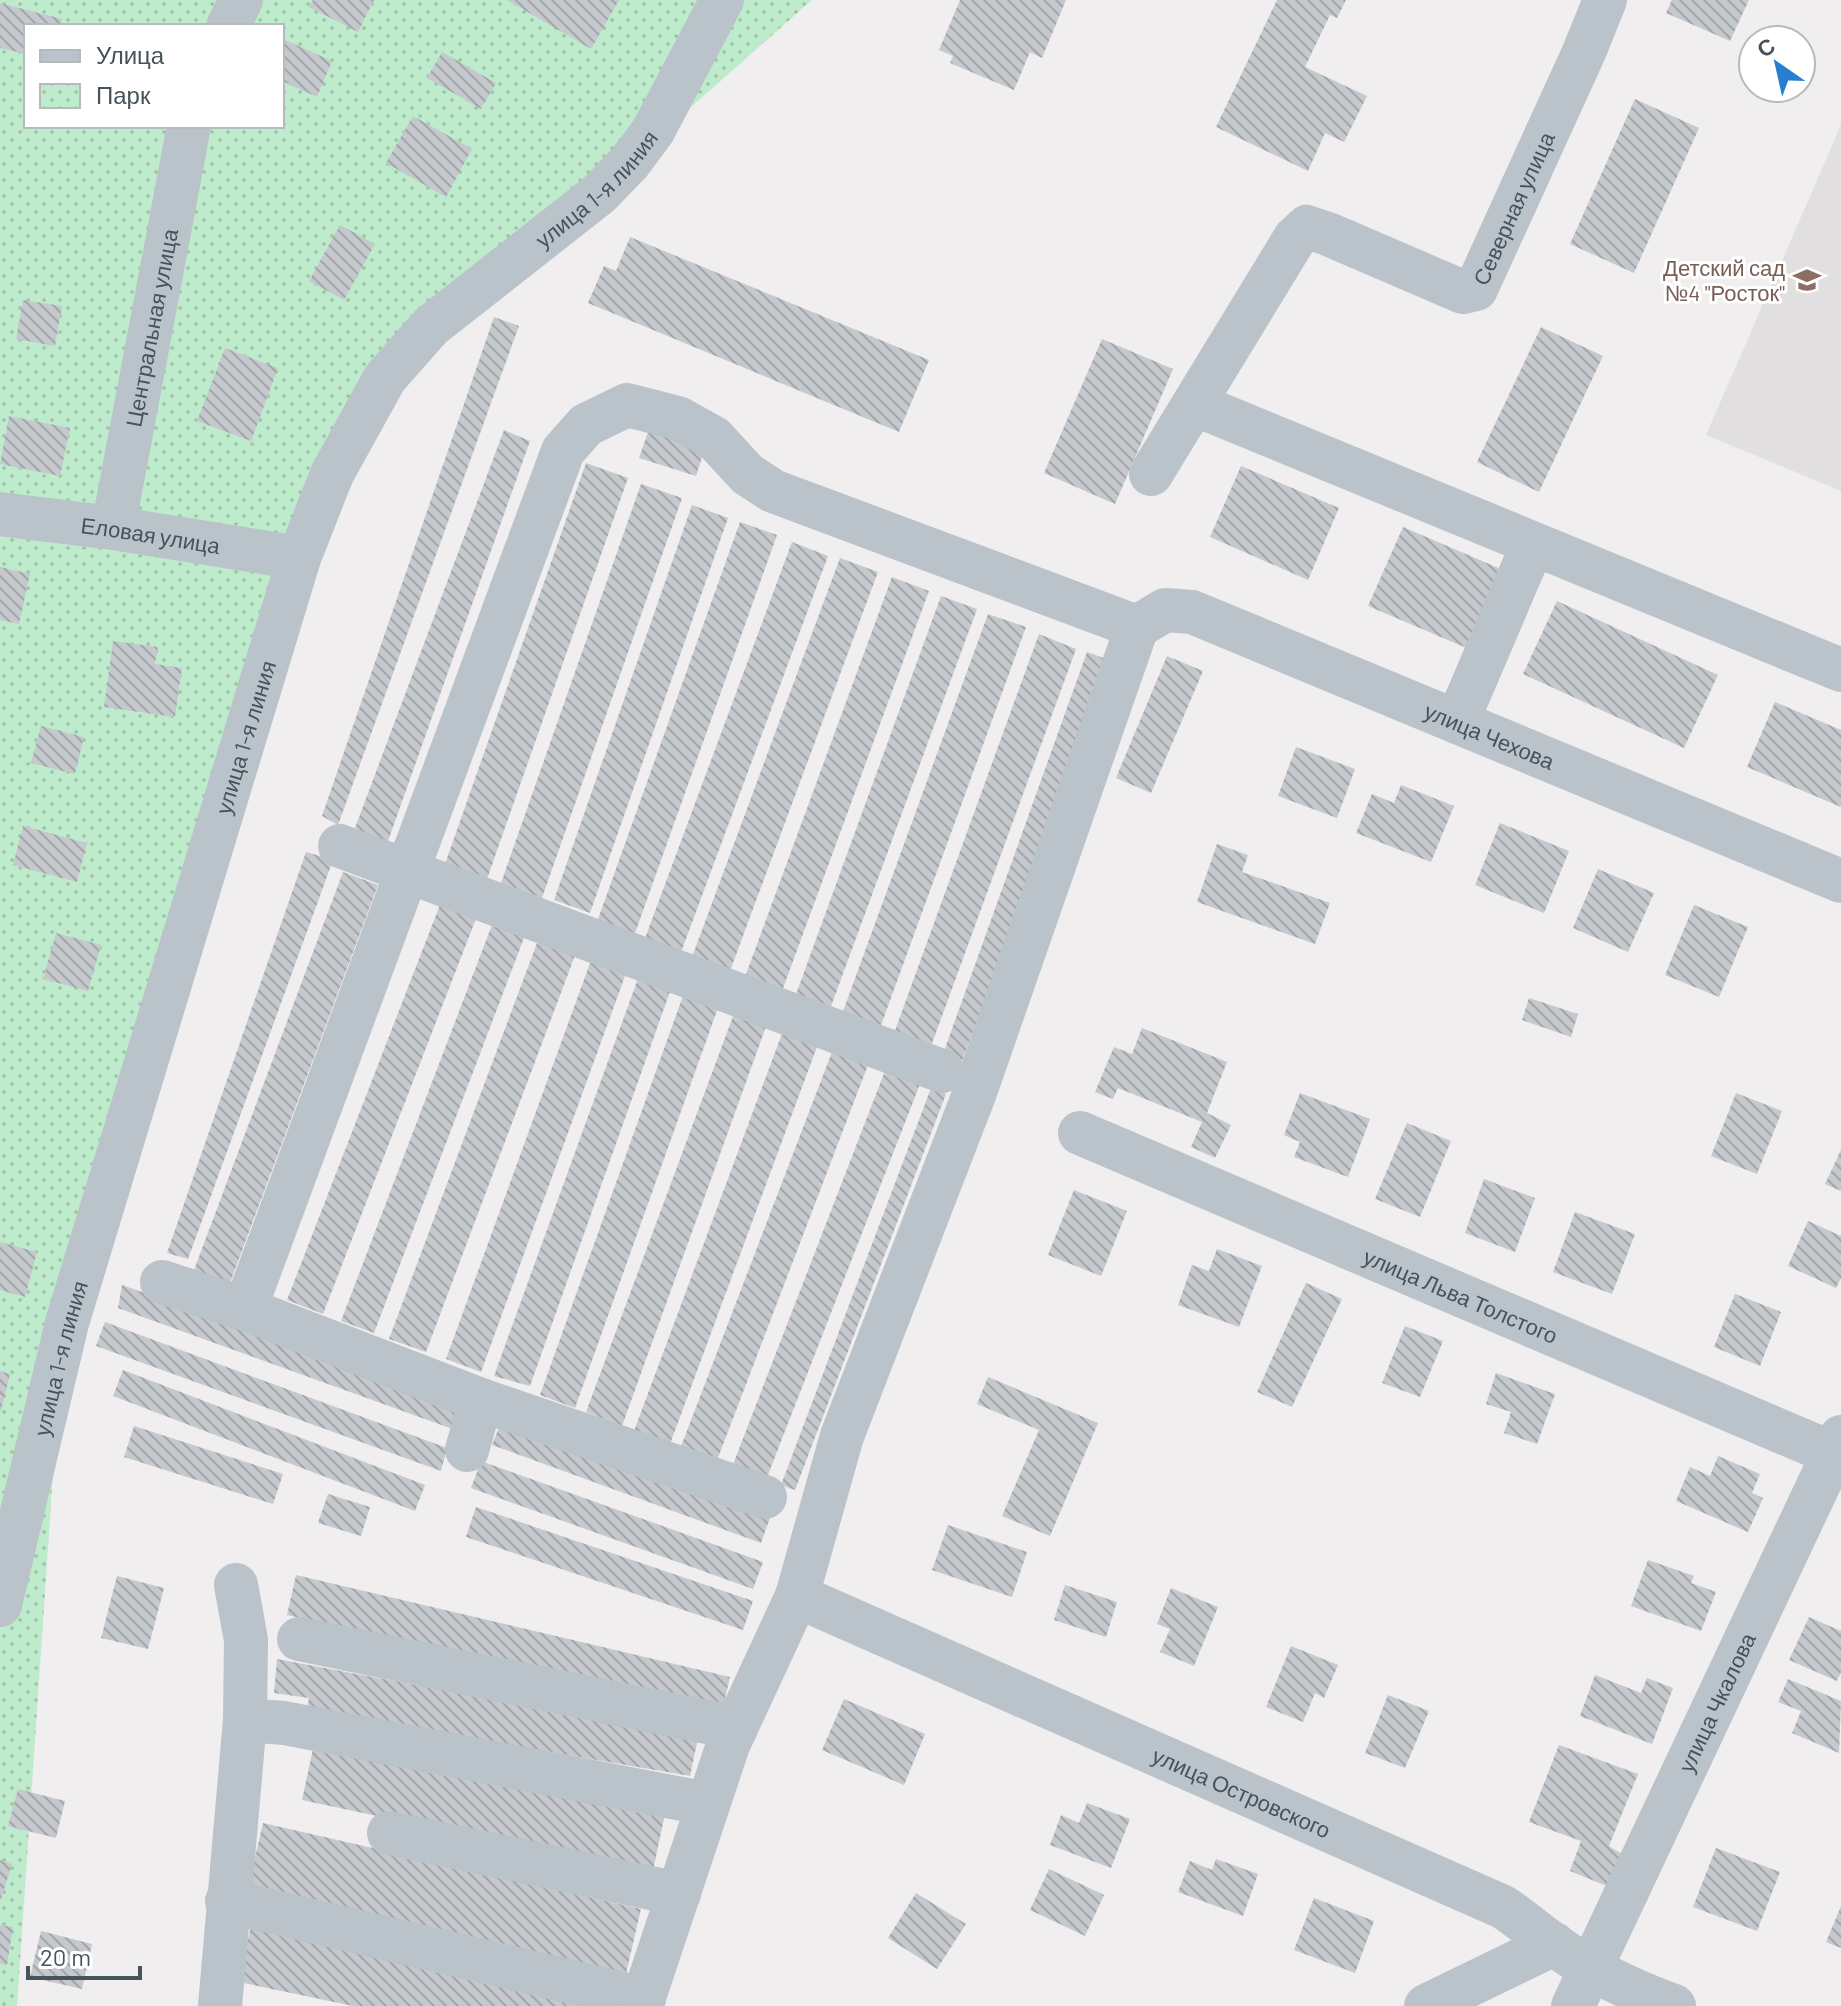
<svg xmlns="http://www.w3.org/2000/svg" width="1841" height="2006" font-family="Barlow,sans-serif">
<style>
.education{fill:#e1dfdf}
.park{fill:url(#park-dots);fill-rule:evenodd}
.building{fill:url(#building-back-hatch)}
.lines{fill:none;stroke-linecap:round;stroke-linejoin:round}
.minor{stroke:#bac3ca;stroke-width:44}
.labels{text-anchor:middle;dominant-baseline:central;stroke-width:6;stroke-linejoin:round;paint-order:stroke}
.street-label{font-size:22px;fill:#47535a;stroke:#fff}
.education-label{font-size:22px;fill:#785e54;stroke:#fff;text-anchor:end}
</style>
<defs>
<pattern id="park-dots" width="8" height="8" patternUnits="userSpaceOnUse" patternTransform="scale(2)"><rect width="8" height="8" fill="#bfebcd"/><path d="M2 2h.1M6 6h.1" fill="none" stroke="#9dc1a9" stroke-width="1.8" stroke-linecap="round"/></pattern>
<pattern id="building-back-hatch" width="6" height="6" patternUnits="userSpaceOnUse" patternTransform="scale(2)"><rect width="6" height="6" fill="#c5c9cd"/><path d="M-1 5l2 2M0 0l6 6M5-1l2 2" fill="none" stroke="#a2a6a9"/></pattern>
</defs>
<rect width="100%" height="100%" fill="#f0eeee"/>
<path class="education" d="M1841 125V491L1706 435Z"/>
<path class="park" d="M0 0H812L369 392 65 1297 17 2006H0ZM26 26H282V126H26Z"/>
<path class="building" d="M313 0H374L358 32 309 7Z
M507 0H619L591 49Z
M960 0H1066L1042 58 1030 52 1014 90 950 63 953 56 939 50Z
M1277 0H1346L1337 18 1330 15 1305 67 1367 96 1344 142 1325 133 1308 171 1216 127Z
M1672 0H1749L1730 41 1666 13Z
M0 3 62 19 60 26H26V54L0 48Z
M285 40 332 61 317 97 282 81V48Z
M442 52 496 83 481 109 427 78Z
M1635 99 1699 128 1634 273 1570 244Z
M413 116 472 149 446 197 386 163Z
M340 225 375 244 344 300 309 281Z
M630 237 929 360 899 432 588 303 604 266 616 271Z
M23 300 62 306 55 346 16 339Z
M494 317 519 326 338 825 322 816Z
M1541 327 1603 356 1539 492 1477 462Z
M1102 339 1173 369 1115 504 1044 473Z
M225 348 278 368 251 441 197 421Z
M9 416 70 428 60 476 0 464Z
M649 429 705 448 696 476 639 458Z
M504 430 530 441 387 844 355 828Z
M586 463 628 478 487 879 445 864Z
M1241 466 1339 508 1308 580 1210 537Z
M641 484 682 498 542 898 501 883Z
M692 505 728 518 590 913 554 900Z
M740 522 777 535 634 936 597 922Z
M1403 527 1510 573 1476 652 1368 606Z
M792 542 828 556 680 955 644 941Z
M840 558 878 572 730 971 692 957Z
M0 567 30 574 19 624 0 620Z
M892 577 929 591 782 991 745 977Z
M941 596 977 609 830 1009 795 997Z
M1557 601 1718 675 1684 748 1523 674Z
M988 614 1026 627 880 1028 842 1014Z
M1039 634 1076 649 930 1049 893 1036Z
M113 641 158 647 155 664 182 668 175 717 104 707Z
M1087 652 1109 660 962 1061 943 1054Z
M1167 656 1203 671 1151 793 1116 778Z
M1775 702 1841 730V807L1747 767Z
M41 726 84 737 75 774 31 763Z
M1296 747 1355 769 1337 818 1278 796Z
M1401 785 1454 806 1431 862 1356 833 1372 794 1394 803Z
M1500 823 1569 851 1544 913 1475 885Z
M23 826 87 843 77 882 13 865Z
M1217 844 1248 855 1242 872 1330 903 1315 944 1197 902Z
M306 852 333 860 188 1259 167 1253Z
M1598 869 1654 893 1628 952 1573 928Z
M343 872 378 885 230 1283 194 1270Z
M443 897 479 911 323 1314 287 1300Z
M1694 905 1748 927 1719 997 1665 975Z
M495 917 527 930 374 1333 341 1321Z
M56 933 101 945 88 991 43 979Z
M540 935 577 950 426 1352 389 1339Z
M593 955 628 968 481 1372 446 1359Z
M640 973 672 986 530 1386 494 1376Z
M684 993 719 1005 575 1408 540 1395Z
M1529 998 1578 1014 1571 1037 1522 1020Z
M735 1011 767 1024 622 1426 586 1412Z
M1142 1028 1227 1062 1207 1113 1231 1125 1215 1158 1191 1147 1202 1122 1118 1088 1113 1099 1095 1092 1114 1047 1132 1054Z
M783 1031 818 1044 670 1444 634 1431Z
M832 1052 868 1065 716 1463 680 1449Z
M885 1071 920 1084 766 1480 732 1467Z
M931 1088 946 1094 795 1490 781 1485Z
M1300 1093 1370 1119 1348 1177 1294 1157 1300 1142 1284 1135Z
M1736 1093 1782 1111 1757 1174 1711 1156Z
M1407 1123 1451 1141 1420 1217 1375 1199Z
M1841 1150V1191L1825 1184Z
M1484 1179 1535 1198 1515 1252 1465 1233Z
M1074 1190 1127 1211 1101 1276 1048 1255Z
M1575 1212 1635 1234 1612 1294 1553 1272Z
M1808 1221 1841 1236V1278L1836 1288 1788 1266Z
M0 1242 37 1252 25 1297 0 1290Z
M1217 1249 1262 1266 1239 1327 1178 1305 1192 1265 1209 1271Z
M1306 1283 1342 1299 1292 1407 1257 1392Z
M122 1285 464 1406 458 1431 118 1308Z
M1735 1294 1781 1312 1760 1366 1714 1347Z
M105 1322 447 1448 441 1471 96 1346Z
M1405 1326 1443 1341 1420 1397 1382 1383Z
M123 1370 425 1485 415 1511 113 1396Z
M0 1371 10 1374 1 1411 0 1410Z
M1496 1373 1555 1394 1537 1444 1504 1433 1511 1412 1486 1404Z
M988 1377 1098 1423 1050 1536 1002 1516 1039 1430 977 1404Z
M502 1420 770 1518 761 1543 492 1445Z
M134 1426 283 1474 273 1504 124 1457Z
M1718 1456 1760 1474 1752 1493 1763 1498 1748 1532 1676 1501 1690 1467 1710 1476Z
M481 1461 763 1562 753 1589 471 1488Z
M328 1494 370 1507 361 1536 318 1523Z
M476 1507 753 1601 743 1630 466 1537Z
M948 1525 1027 1552 1012 1597 932 1570Z
M1648 1560 1694 1576 1691 1583 1716 1592 1701 1631 1631 1606Z
M296 1575 730 1677 721 1716 287 1615Z
M117 1576 164 1588 148 1649 101 1638Z
M1065 1585 1117 1602 1106 1637 1054 1620Z
M1171 1588 1218 1607 1194 1666 1160 1652 1170 1629 1157 1624Z
M1809 1617 1841 1631V1672L1837 1681 1789 1660Z
M1291 1646 1338 1665 1324 1698 1315 1693 1303 1722 1266 1707Z
M277 1659 698 1738 690 1776 307 1710 309 1698 274 1693Z
M1595 1675 1641 1693 1647 1678 1673 1688 1652 1744 1580 1716Z
M1788 1679 1841 1701 1839 1753 1792 1733 1801 1711 1778 1702Z
M1388 1695 1429 1711 1405 1768 1365 1753Z
M844 1699 925 1734 904 1785 822 1750Z
M315 1740 665 1814 652 1875 302 1800Z
M1559 1745 1638 1774 1609 1846 1625 1856 1609 1887 1570 1871 1581 1841 1529 1822Z
M18 1789 65 1801 56 1838 8 1826Z
M1087 1803 1130 1819 1111 1868 1050 1845 1061 1815 1079 1823Z
M263 1823 641 1909 625 1978 247 1892Z
M1716 1848 1780 1872 1757 1931 1693 1907Z
M1216 1859 1258 1874 1243 1916 1178 1892 1190 1861 1212 1870Z
M0 1860 12 1864 1 1899H0Z
M1049 1869 1104 1895 1085 1936 1030 1910Z
M916 1893 966 1924 937 1969 888 1938Z
M1314 1898 1374 1921 1355 1973 1294 1950Z
M1841 1906V1948L1826 1942Z
M0 1925 13 1927 7 1965 0 1964Z
M251 1925 613 2006H353L239 1982Z
M41 1931 92 1944 82 1989 30 1977Z"/>
<g class="lines">
<g class="minor">
<path d="M228 26 241 0"/>
<path d="M1194 404 1841 670"/>
<path id="s1" d="M1151 474 1295 238 1307 227 1328 234 1463 292 1476 289 1584 52 1605 0"/>
<path id="s2" d="M0 514 113 528 299 558"/>
<path id="s3" d="M113 528 189 126"/>
<path id="s4" d="M1137 627 1165 610 1192 612 1841 881"/>
<path d="M1457 722 1533 544"/>
<path d="M340 846 942 1071"/>
<path id="s5" d="M1080 1133 1841 1457"/>
<path d="M162 1282 245 1309 481 1400 765 1497"/>
<path d="M245 1309 563 451 586 425 627 405 678 418 714 438 747 474 773 491 1137 627"/>
<path d="M467 1450 481 1400"/>
<path id="s6" d="M797 1596 1503 1907C1520 1918 1536 1932 1553 1944 1589 1970 1632 1991 1674 2006"/>
<path id="s7" d="M0 1605 67 1323 299 558 332 474 385 378 431 326 599 194 630 162 653 131 722 0"/>
<path d="M299 1639 736 1728"/>
<path d="M245 1720 284 1723 708 1804"/>
<path d="M389 1833 679 1894"/>
<path d="M227 1901 644 1999"/>
<path d="M220 2006 245 1720 246 1640 236 1585"/>
<path d="M641 2006 728 1745 797 1596 842 1436 975 1092 1137 627"/>
<path d="M1426 2006 1554 1944"/>
<path id="s8" d="M1573 2006 1841 1437"/>
</g>
</g>
<defs>
<g id="school-bare" transform="scale(2.16)"><path d="M0-5L7-2L0 1L-7-2ZM-4 1L0 2.5L4 1V4Q0 6-4 4Z" fill="#8d6e63" stroke="#fff" stroke-width="2.5" paint-order="stroke"/></g>
</defs>
<g fill-rule="evenodd">
<use href="#school-bare" x="1807" y="280"/>
</g>
<g class="labels">
<g class="street-label">
<text stroke="none"><textPath href="#s7" startOffset="1574">улица 1-я линия</textPath></text>
<text stroke="none"><textPath href="#s1" startOffset="564">Северная улица</textPath></text>
<text stroke="none"><textPath href="#s3" startOffset="204">Центральная улица</textPath></text>
<text stroke="none"><textPath href="#s2" startOffset="152">Еловая улица</textPath></text>
<text stroke="none"><textPath href="#s4" startOffset="382">улица Чехова</textPath></text>
<text stroke="none"><textPath href="#s7" startOffset="902">улица 1-я линия</textPath></text>
<text stroke="none"><textPath href="#s5" startOffset="414">улица Льва Толстого</textPath></text>
<text stroke="none"><textPath href="#s7" startOffset="254">улица 1-я линия</textPath></text>
<text stroke="none"><textPath href="#s8" startOffset="336">улица Чкалова</textPath></text>
<text stroke="none"><textPath href="#s6" startOffset="486">улица Островского</textPath></text>
</g>
<g class="education-label">
<text x="1785" y="267">Детский сад<tspan x="1785" dy="25">№4 "Росток"</tspan></text>
</g>
</g>
<rect x="24" y="24" width="260" height="104" fill="#ffffff" stroke="#b5babd" stroke-width="2"/>
<rect x="40" y="50" width="40" height="12" fill="#bac3ca" stroke="#b5babd" stroke-width="2"/>
<text x="96" y="64" font-size="24" fill="#47535a">Улица</text>
<rect x="40" y="84" width="40" height="24" fill="url(#park-dots)" stroke="#b5babd" stroke-width="2"/>
<text x="96" y="104" font-size="24" fill="#47535a">Парк</text>
<g transform="translate(1777 64) rotate(326)"><circle r="38" fill="#ffffff" stroke="#b5babd" stroke-width="2"/>
<path d="M0-6L14 30L0 20L-14 30Z" fill="#277fd1"/>
<text y="-12" font-size="22" font-weight="bold" text-anchor="middle" fill="#47535a">С</text>
</g>
<path d="M28 1966v12h112v-12" fill="none" stroke="#47535a" stroke-width="4"/>
<text x="40" y="1966" font-size="24" fill="#47535a" stroke="#ffffff" stroke-width="6" paint-order="stroke">20 m</text>
</svg>
